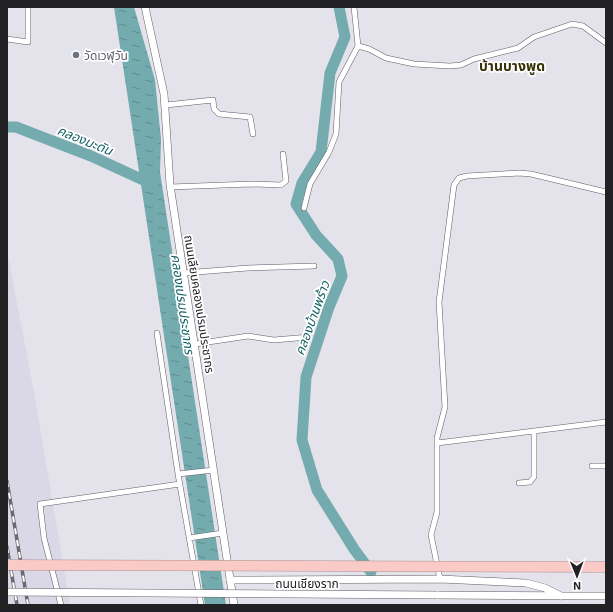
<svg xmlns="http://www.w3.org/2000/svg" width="613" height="612" font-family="'Exo 2','Noto Sans Thai',sans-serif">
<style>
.built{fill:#dad7e6}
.water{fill:url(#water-ripples)}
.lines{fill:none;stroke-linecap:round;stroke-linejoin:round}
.river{stroke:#74abae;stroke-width:11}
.minor-casing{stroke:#5f5e65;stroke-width:6}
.tertiary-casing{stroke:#5f5e65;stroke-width:8}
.secondary-casing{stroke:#5f5e65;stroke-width:8}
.minor{stroke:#fff;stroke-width:5}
.tertiary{stroke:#fff;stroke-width:7}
.secondary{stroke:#fff;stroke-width:7}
.rail-casing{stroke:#6a696e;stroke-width:3.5}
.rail{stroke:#fff;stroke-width:2;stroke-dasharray:6;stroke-linecap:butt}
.secondary-bridge-casing{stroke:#5f5e65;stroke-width:8;stroke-linecap:butt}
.motorway-bridge-casing{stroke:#ae8f8e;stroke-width:11;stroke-linecap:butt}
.secondary-bridge{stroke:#fff;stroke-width:7}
.motorway-bridge{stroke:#f9cac6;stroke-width:10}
.worship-dot{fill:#6b7280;stroke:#fff;stroke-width:1.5}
.labels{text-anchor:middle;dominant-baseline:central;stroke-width:3.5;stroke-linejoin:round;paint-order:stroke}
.worship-label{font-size:12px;fill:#5b616d;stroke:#fff;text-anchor:start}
.street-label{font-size:12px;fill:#222225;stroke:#fff}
.water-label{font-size:13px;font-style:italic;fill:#146165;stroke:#fff}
.quarter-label{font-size:14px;font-weight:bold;fill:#373105;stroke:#fff}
</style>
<defs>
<pattern id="water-ripples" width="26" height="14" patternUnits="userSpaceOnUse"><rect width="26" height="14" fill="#74abae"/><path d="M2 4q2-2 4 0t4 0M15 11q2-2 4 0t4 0" fill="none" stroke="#5f8b8d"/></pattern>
</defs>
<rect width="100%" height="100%" fill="#e4e2ea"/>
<path class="built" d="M7 251 35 398 70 605H7Z"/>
<path class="water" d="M114 7H134L155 80 161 139 160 172 226 605H205Z"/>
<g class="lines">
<path class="river" d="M339 7 345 37 330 73 321 152 302 183 296 204 316 235 338 259 342 276 329 307 306 377 302 440 317 490 354 549 371 572
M7 127H16L91 156 152 184"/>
<g class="minor-casing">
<path id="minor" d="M7 39 28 42V7
M358 46 369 49 386 58 414 64 450 66 461 65 474 59 518 48 534 37 572 24 583 26 606 43
M166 105 213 100 214 109 219 114 250 117 253 134
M170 187 251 184 281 185 286 181 283 154
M304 208 310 184 329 152 336 134 339 82 358 46 354 7
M184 273 248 268 314 266
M157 333 178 474 201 605
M195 344 248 336 274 340 309 337
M437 443 606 422
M592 466H606
M178 474 214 470
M519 483 530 482 534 477V432
M189 538 223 533
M440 579 431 535 437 512V438L445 407 439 302 454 185 459 178 467 176 519 173 531 174 606 192
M61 605 44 538 40 504 180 484"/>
</g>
<g class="tertiary-casing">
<path id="tertiary" d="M145 7 164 94 170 185 234 605"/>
</g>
<g class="secondary-casing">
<path id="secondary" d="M230 580 440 579 526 583 545 588 561 596
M437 595 606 596"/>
</g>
<use href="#minor" class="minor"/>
<use href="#tertiary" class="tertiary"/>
<use href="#secondary" class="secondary"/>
<g class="rail-casing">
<path id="rail" d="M7 481 28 605
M7 547 17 605"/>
</g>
<use href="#rail" class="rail"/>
<g class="secondary-bridge-casing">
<path id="secondary-bridge" d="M7 592 437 595"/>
</g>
<g class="motorway-bridge-casing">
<path id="motorway-bridge" d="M7 565 606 567"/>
</g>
<use href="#secondary-bridge" class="secondary-bridge"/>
<use href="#motorway-bridge" class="motorway-bridge"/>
</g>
<circle class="worship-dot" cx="76" cy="55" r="4"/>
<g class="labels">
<g class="worship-label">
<text x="84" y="55">วัดเวฬุวัน</text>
</g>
<g class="street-label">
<text transform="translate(200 304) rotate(81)">ถนนเลียบคลองเปรมประชากร</text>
<text x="307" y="583">ถนนเชียงราก</text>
</g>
<g class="water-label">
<text transform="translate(85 140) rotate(22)">คลองมะดัน</text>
<text transform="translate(183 304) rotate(82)">คลองเปรมประชากร</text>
<text transform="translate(312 318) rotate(-70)">คลองบ้านพร้าว</text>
</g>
<g class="quarter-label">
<text x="512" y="65">บ้านบางพูด</text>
</g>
</g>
<rect width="613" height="612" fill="none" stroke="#222225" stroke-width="16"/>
<g transform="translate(577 576) rotate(179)" stroke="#ffffff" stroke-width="3" paint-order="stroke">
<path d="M0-3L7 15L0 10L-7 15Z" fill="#222225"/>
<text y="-6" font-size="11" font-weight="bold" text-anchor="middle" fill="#222225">N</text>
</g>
</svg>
